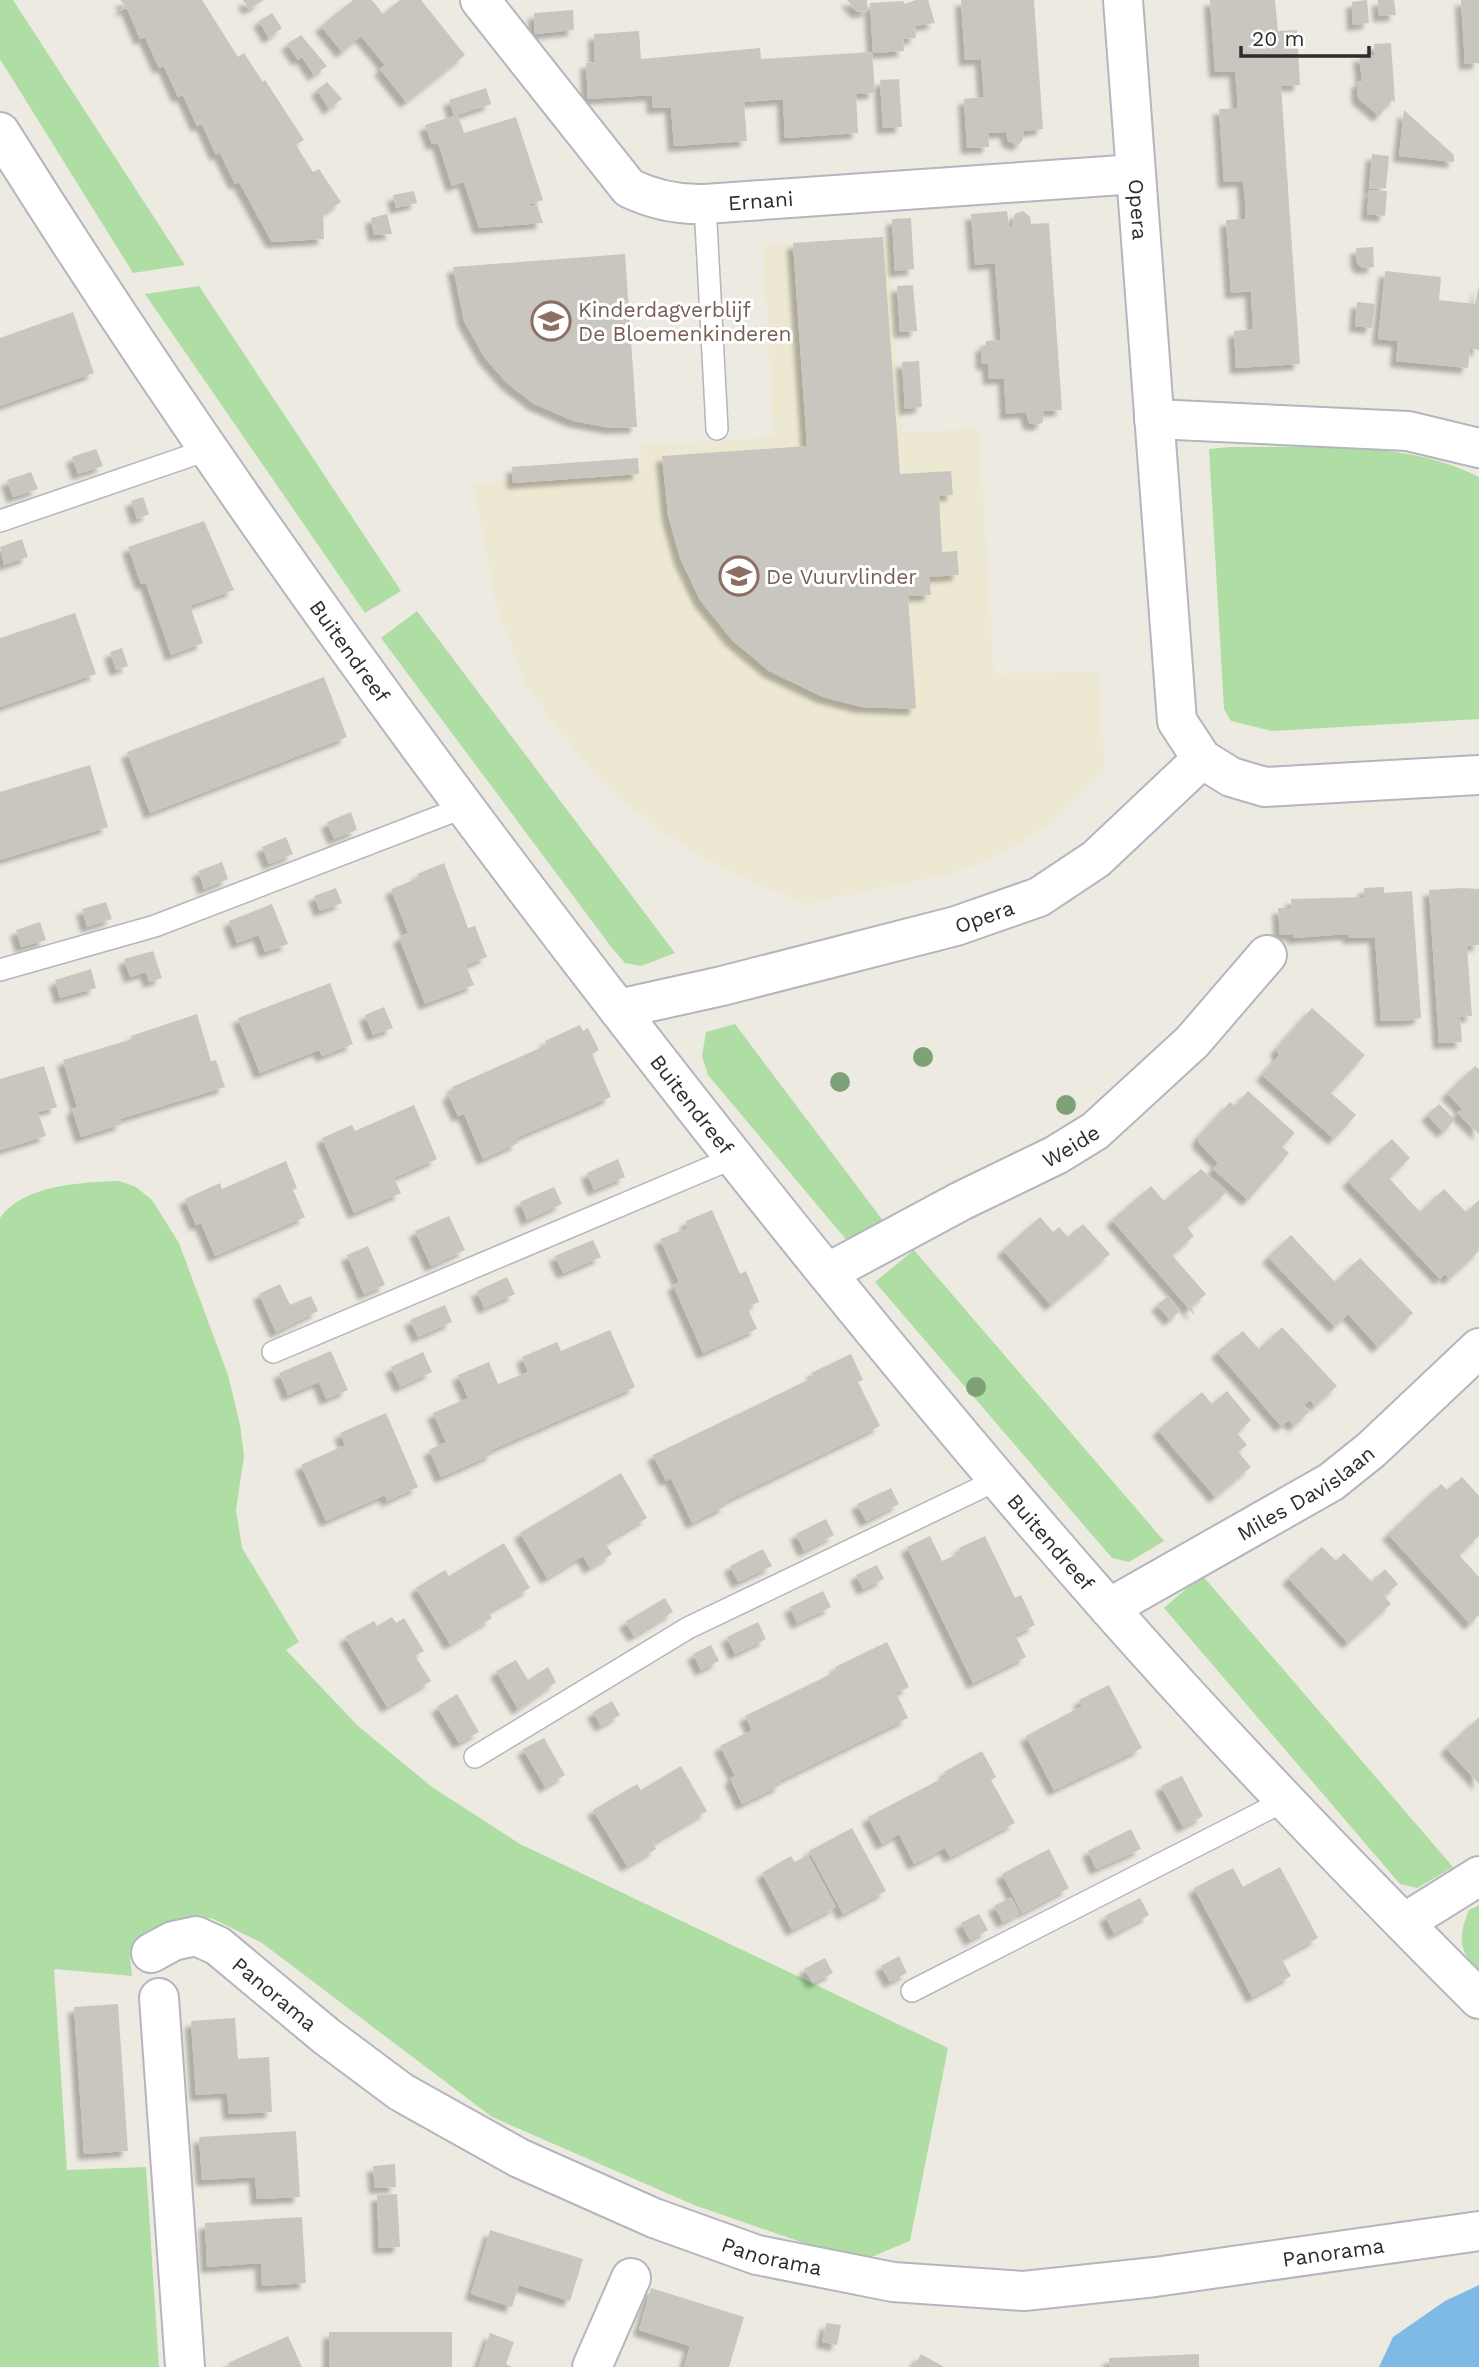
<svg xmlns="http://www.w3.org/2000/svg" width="1479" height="2367" font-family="'Work Sans',sans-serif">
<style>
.education{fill:#ede8d2}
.green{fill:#aedea3}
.water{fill:#7ebae5}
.building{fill:#c9c6c0;filter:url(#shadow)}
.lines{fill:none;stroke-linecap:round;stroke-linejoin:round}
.service-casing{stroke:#b4b5bf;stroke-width:24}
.minor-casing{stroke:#b4b5bf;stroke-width:42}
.tertiary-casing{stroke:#b4b5bf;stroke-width:42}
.service{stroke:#fff;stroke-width:21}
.minor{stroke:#fff;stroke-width:38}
.tertiary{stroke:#fff;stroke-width:38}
.tree{fill:#7fa178}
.labels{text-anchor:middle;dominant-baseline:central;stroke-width:6;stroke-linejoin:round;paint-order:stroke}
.street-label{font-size:21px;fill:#2d2d2d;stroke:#fff}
.education-label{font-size:21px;fill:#785e54;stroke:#fff;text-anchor:start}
</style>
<defs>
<filter id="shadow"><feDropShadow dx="-6" dy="6" stdDeviation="2" flood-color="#0004"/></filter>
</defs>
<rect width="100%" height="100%" fill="#edeae1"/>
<path class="education" d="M888 236 903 432 979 429 994 674 1098 671 1105 769 1050 824 999 855 952 874 805 904 719 867 656 828 602 783 561 733 526 686 495 602 474 484 641 469 640 445 774 437 763 246Z"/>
<path class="green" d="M0 0H13L185 265 133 273 0 59Z
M199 286 401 591 365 613 145 294Z
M1230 447C1311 448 1405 439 1479 477V719L1272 731 1231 721 1224 709 1209 449Z
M417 611 675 953 641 966 625 963 612 948 381 638Z
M735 1024 884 1222 849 1243 708 1075 702 1056 706 1032Z
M119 1181 136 1187 152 1200 179 1243 228 1375 240 1425 244 1456 236 1510 242 1548 299 1642 286 1650 358 1726 432 1787 520 1844 948 2048 910 2241 859 2262 694 2205 492 2117 262 1943 211 1918 176 1922 157 1929 130 1957 132 1976 54 1969 67 2170 146 2167 159 2367H0V1218C22 1185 83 1182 119 1181Z
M914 1250 1164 1541 1129 1562 1112 1558 875 1282Z
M1202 1575 1453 1867 1417 1888 1400 1884 1164 1608Z
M1479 1905V1972C1458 1951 1458 1937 1469 1910Z"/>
<path class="water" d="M1479 2285V2367H1379L1393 2337 1445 2301Z"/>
<path class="building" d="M120 0H202L238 57 244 53 263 82 265 80 304 140 296 145 313 172 319 169 341 202 323 214 324 239 272 242 239 182 235 184 220 153 216 155 202 124 197 126 183 95 178 97 164 66 159 68 145 37 140 39 127 8 119 11 125 5Z
M243 0H264L249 9Z
M353 0H372L383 14 400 0H421L465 55 406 102 380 69 385 65 361 36 342 52 321 26Z
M847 0H867L868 11 857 12Z
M916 0H928L935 23 915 26 916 38 903 39 904 51 873 53 870 3 904 1V4Z
M961 0H1034L1043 129 1024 131 1023 140 1018 145 1008 141 1006 132 988 133 989 147 967 148 964 99 984 97 981 59 965 60Z
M1210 0H1275L1278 31 1297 30 1300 85 1281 86 1300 364 1236 368 1234 331 1253 329 1252 311 1251 291 1231 293 1226 220 1245 219V201L1243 181 1224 182 1219 109 1238 108 1235 71 1215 72Z
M1367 0 1369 23 1353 25 1352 2Z
M1378 0H1394L1396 15 1379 16Z
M1461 0H1479V63L1465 64Z
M573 10 574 30 535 34 534 13Z
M272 13 282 28 269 38 259 21Z
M639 31 641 59 760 48 761 59 872 52 875 93 856 94 858 133 785 138 783 99 744 102 747 141 674 146 671 107 653 108 652 95 588 99 586 63 595 62 594 34Z
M301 35 327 66 314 75 302 57 298 60 287 44Z
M1391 43 1395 102 1392 100 1379 116 1358 98 1357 82 1362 81 1359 56 1375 55 1374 44Z
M899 79 902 127 883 128 880 80Z
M327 82 342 99 329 109 317 90Z
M486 88 491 104 458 115 464 133 516 117 543 200 529 204 530 207 537 205 543 223 479 228 464 182 452 186 438 143 432 144 425 125 454 116 449 100Z
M1404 110 1454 155V162L1399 156Z
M1372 154 1389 156 1386 188 1369 189Z
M1369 190 1387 191 1385 216 1367 214Z
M414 191 417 203 396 208 393 195Z
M1007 211 1009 226H1012L1015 214 1023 211 1030 217 1031 224 1049 223 1062 410 1044 411 1043 422 1037 425 1029 423 1026 412 1006 414 1004 378 989 379 988 364H982L981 346 986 345V341L1001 340 995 263 975 265 971 214Z
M387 214 392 234 374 235 371 218Z
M911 218 914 269 895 271 892 219Z
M883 237 900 474 951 471 953 495 939 496 942 552 957 551 959 575 929 577 931 595 908 596 916 708 913 709 862 707 823 697 769 671 732 640 700 600 680 558 668 515 662 456 807 446 793 243Z
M1373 247 1374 267 1362 268 1357 263 1356 248Z
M625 254 637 427 611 428 574 421 534 404 507 383 485 358 464 321 453 267Z
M1385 271 1441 277 1439 300 1475 304 1479 285V350L1470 348 1468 368 1396 361 1398 341 1378 339Z
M913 285 917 331 900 332 897 286Z
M1357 302 1375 304 1372 328 1355 326Z
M73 312 94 373 0 406V338Z
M919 361 922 407 905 409 902 362Z
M96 449 103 466 78 474 72 457Z
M638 458 639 474 513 483 512 467Z
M31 472 38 489 13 497 7 480Z
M143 497 149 514 137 519 131 501Z
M204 521 234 590 190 606 203 643 171 655 146 583 141 584 128 547Z
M22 539 28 557 4 565 0 547Z
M75 613 96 674 0 707V638Z
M122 648 128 666 116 670 110 652Z
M324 677 347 737 150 813 127 752Z
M90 765 108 827 0 860V792Z
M351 812 357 830 334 839 327 822Z
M286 837 293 854 269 864 262 847Z
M222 862 228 879 204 889 198 871Z
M444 863 468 928 475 926 487 957 466 965 474 985 425 1004 399 937 408 933 391 889 419 878 417 874Z
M1384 887V893L1412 891 1421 1018 1411 1020 1381 1021 1375 937 1349 938 1348 934 1293 938V934L1280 935 1278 908H1292L1291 899 1364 897V888Z
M336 888 342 903 320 911 314 896Z
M1463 888 1479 889V945L1467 946 1472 1016 1460 1017 1462 1042 1439 1043 1429 890Z
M106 902 112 919 87 927 82 909Z
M272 904 288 944 265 952 259 935 237 943 229 921Z
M40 922 46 940 21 947 16 930Z
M153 951 162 978 149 982 146 972 130 977 124 959Z
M91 969 96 988 60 998 55 980Z
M330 983 353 1044 322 1056 319 1050 260 1073 238 1018Z
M384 1007 393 1028 373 1035 365 1015Z
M1312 1008 1365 1055 1331 1093 1356 1115 1334 1139 1262 1075 1279 1055 1276 1049Z
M197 1014 211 1061 216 1060 225 1087 120 1119 122 1124 81 1137 72 1109 77 1107 63 1060 132 1039 131 1036Z
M580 1025 583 1031 588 1028 599 1050 592 1054 611 1097 516 1138 518 1143 483 1159 464 1114 458 1116 448 1094 454 1092 452 1087 547 1045 545 1041Z
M44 1066 57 1107 38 1112 46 1136 0 1150V1079Z
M1475 1066 1479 1069V1134L1457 1113 1462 1109 1447 1093Z
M1248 1091 1295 1133 1282 1147 1289 1153 1248 1200 1213 1169 1218 1163 1198 1142 1199 1136 1230 1102 1235 1106Z
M1439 1104 1455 1120 1443 1132 1427 1115Z
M414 1105 437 1159 394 1178 401 1193 354 1213 322 1138 352 1125 355 1131Z
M1392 1139 1410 1158 1389 1178 1420 1212 1444 1189 1466 1212 1479 1200V1251L1449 1279 1445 1274 1440 1279 1348 1181Z
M618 1159 625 1177 594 1190 587 1173Z
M286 1161 297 1188 293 1190 305 1217 215 1256 201 1223 196 1225 185 1199 220 1183 222 1189Z
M1201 1169 1227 1192 1187 1227 1194 1236 1172 1255 1206 1294 1191 1307 1195 1316 1112 1220 1151 1186 1164 1201Z
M554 1187 562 1204 527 1220 520 1202Z
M712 1210 740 1274 746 1271 759 1302 747 1307 757 1329 703 1353 673 1285 679 1282 660 1239 688 1228 686 1221Z
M449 1216 465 1250 431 1266 415 1231Z
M1040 1217 1053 1232 1059 1227 1068 1237 1083 1224 1110 1254 1051 1305 1003 1250Z
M1291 1235 1335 1282 1360 1258 1413 1313 1378 1347 1348 1314 1335 1327 1268 1257Z
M593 1240 601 1257 563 1273 555 1256Z
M368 1246 385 1285 364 1294 347 1255Z
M507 1277 515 1294 484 1308 477 1291Z
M280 1284 290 1305 311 1296 318 1311 276 1332 259 1294Z
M1168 1296 1180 1311 1170 1320 1157 1305Z
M445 1305 452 1322 418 1337 410 1320Z
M1282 1327 1337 1386 1315 1406 1310 1400 1303 1406 1310 1411 1294 1426 1289 1420 1281 1426 1217 1352 1243 1331 1259 1349Z
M610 1330 635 1387 491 1450 493 1454 441 1477 429 1450 446 1442 433 1413 468 1398 458 1375 489 1362 498 1384 528 1372 522 1357 557 1342 561 1351Z
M331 1351 348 1390 326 1399 319 1382 288 1395 279 1373Z
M423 1352 432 1372 400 1387 391 1367Z
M851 1354 863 1380 858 1382 880 1426 724 1502 726 1506 692 1523 671 1478 666 1481 653 1455 814 1377 811 1373Z
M1227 1391 1251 1420 1237 1433 1247 1445 1238 1452 1251 1467 1215 1497 1158 1430 1202 1392 1212 1404Z
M386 1413 418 1487 387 1501 385 1495 326 1521 301 1465 345 1445 340 1433Z
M621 1473 647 1518 605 1543 612 1554 590 1568 583 1556 547 1578 520 1533Z
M1462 1477 1479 1496V1536L1459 1555 1479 1577V1615L1470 1624 1388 1534 1441 1484 1447 1490Z
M891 1488 899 1504 866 1521 857 1504Z
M826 1519 834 1535 804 1551 796 1534Z
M930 1536 942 1561 961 1553 959 1548 985 1536 1015 1598 1021 1595 1035 1625 1015 1635 1026 1657 973 1683 907 1547Z
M504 1543 530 1588 488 1612 492 1618 450 1644 416 1588 445 1570 449 1576Z
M1322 1547 1336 1561 1344 1553 1372 1582 1385 1569 1398 1584 1384 1596 1391 1604 1348 1643 1288 1578Z
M763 1549 772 1566 738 1582 730 1566Z
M877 1565 884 1579 863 1589 856 1575Z
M823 1591 831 1607 797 1623 790 1607Z
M665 1598 673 1612 634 1636 625 1622Z
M392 1617 396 1623 404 1618 424 1651 415 1656 431 1681 387 1707 345 1637 374 1621 377 1626Z
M758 1622 766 1639 735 1654 727 1637Z
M887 1642 909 1687 896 1693 908 1718 779 1781 781 1785 742 1804 730 1778 735 1776 720 1746 752 1730 745 1716 837 1671 835 1667Z
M711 1645 719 1661 701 1670 693 1654Z
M516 1660 528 1680 548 1667 556 1682 518 1709 496 1671Z
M1109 1685 1142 1748 1054 1790 1026 1736 1082 1706 1079 1700Z
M457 1694 479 1732 459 1743 437 1707Z
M612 1701 620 1715 601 1726 593 1712Z
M1479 1717V1784L1446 1748Z
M544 1738 565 1775 545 1787 523 1749Z
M982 1751 996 1777 991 1780 1015 1823 950 1857 945 1848 914 1864 899 1834 882 1844 868 1817 941 1779 947 1776 944 1772Z
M681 1766 707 1811 653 1843 656 1849 627 1866 593 1810 637 1784 641 1790Z
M1182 1776 1203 1816 1183 1827 1161 1786Z
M852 1828 886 1891 843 1914 809 1851Z
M1131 1829 1141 1849 1096 1869 1088 1851Z
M1049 1849 1069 1888 1022 1913 1002 1874Z
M808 1855 836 1907 792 1930 762 1873 791 1856 795 1862Z
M1280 1867 1318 1938 1281 1958 1291 1976 1252 1997 1194 1888 1233 1868 1243 1887Z
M1011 1897 1020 1913 1003 1922 994 1906Z
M1140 1898 1149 1915 1114 1934 1105 1916Z
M979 1914 988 1930 970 1940 961 1923Z
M899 1956 907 1973 890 1982 881 1966Z
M825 1958 833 1973 813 1983 804 1969Z
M118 2004 128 2151 84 2154 74 2007Z
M235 2018 238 2059 269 2057 272 2112 229 2114 227 2093 196 2095 191 2021Z
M296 2131 300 2197 257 2199 255 2177 202 2180 199 2137Z
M395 2164 396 2187 375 2188 373 2166Z
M397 2194 400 2247 379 2248 377 2195Z
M302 2217 306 2283 262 2286 261 2263 207 2267 205 2223Z
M490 2230 583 2259 570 2301 519 2285 512 2307 471 2294Z
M651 2288 744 2317 729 2367H684L690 2346 639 2330Z
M826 2323 841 2325 837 2345 822 2342Z
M329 2332H452V2367H329Z
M490 2333 514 2342 506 2364 512 2367H478Z
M288 2336 302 2367H229L228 2363Z
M921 2354 944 2367H913Z
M1199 2354V2367H1109V2358Z"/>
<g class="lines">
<g class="service-casing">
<path id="service" d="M705 204 717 429
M0 521 210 449
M0 970 155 926 462 808
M273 1352 733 1158
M475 1757 688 1628 999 1479
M912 1991 1286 1800"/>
</g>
<g class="minor-casing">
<g id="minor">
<path id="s1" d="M480 0 629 188C654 200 677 205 705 204L1136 174"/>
<path id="s2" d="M0 132C193 440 406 736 629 1023 783 1222 942 1418 1108 1607 1227 1742 1352 1872 1479 1999"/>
<path d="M1154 419 1408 431 1479 448"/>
<path id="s3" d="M618 1009 722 986 956 926 1039 897 1096 859 1202 759"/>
<path id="s4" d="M827 1273 961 1201 1056 1155 1095 1131 1192 1042 1267 955"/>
<path id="s5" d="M1109 1608 1331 1482 1371 1450 1479 1348"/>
<path d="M1404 1923 1479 1876"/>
<path id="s6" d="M151 1953 173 1941 196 1936 218 1946 326 2036 401 2092 519 2158 654 2218 757 2255 893 2282 1024 2291 1155 2277 1479 2231"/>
<path d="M159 1998 185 2367"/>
<path d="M592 2367 631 2278"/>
</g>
</g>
<g class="tertiary-casing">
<g id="tertiary">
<path id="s7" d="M1123 0 1177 721 1202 759 1231 777 1265 787 1479 775"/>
</g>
</g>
<use href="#service" class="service"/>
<use href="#minor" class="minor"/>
<use href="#tertiary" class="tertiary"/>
</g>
<g class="tree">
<circle cx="923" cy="1057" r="10"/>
<circle cx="840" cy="1082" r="10"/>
<circle cx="1066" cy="1105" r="10"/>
<circle cx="976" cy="1387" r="10"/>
</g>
<defs>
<g id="school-ring" transform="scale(2.0125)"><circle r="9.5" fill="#fff" stroke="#8d6e63" stroke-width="1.5"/><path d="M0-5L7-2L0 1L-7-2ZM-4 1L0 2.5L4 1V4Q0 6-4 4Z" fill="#8d6e63"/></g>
</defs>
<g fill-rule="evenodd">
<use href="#school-ring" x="551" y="321"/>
<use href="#school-ring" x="739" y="576"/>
</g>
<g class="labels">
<g class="street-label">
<text stroke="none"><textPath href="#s1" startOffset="374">Ernani</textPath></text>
<text stroke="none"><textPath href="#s7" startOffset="210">Opera</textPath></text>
<text stroke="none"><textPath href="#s2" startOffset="626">Buitendreef</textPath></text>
<text stroke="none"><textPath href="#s3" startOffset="378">Opera</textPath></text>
<text stroke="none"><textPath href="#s2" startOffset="1194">Buitendreef</textPath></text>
<text stroke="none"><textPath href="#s4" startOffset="275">Weide</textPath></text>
<text stroke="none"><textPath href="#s5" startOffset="228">Miles Davislaan</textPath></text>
<text stroke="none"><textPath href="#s2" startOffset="1760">Buitendreef</textPath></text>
<text stroke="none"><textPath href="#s6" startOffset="147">Panorama</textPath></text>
<text stroke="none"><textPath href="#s6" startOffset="1281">Panorama</textPath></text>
<text stroke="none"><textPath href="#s6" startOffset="714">Panorama</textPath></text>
</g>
<g class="education-label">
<text x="578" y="309">Kinderdagverblijf<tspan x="578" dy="24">De Bloemenkinderen</tspan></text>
<text x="766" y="576">De Vuurvlinder</text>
</g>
</g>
<path d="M1241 46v10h128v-10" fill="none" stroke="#2d2d2d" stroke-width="3.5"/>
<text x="1252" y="46" font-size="21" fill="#2d2d2d" stroke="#ffffff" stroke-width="5" paint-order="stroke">20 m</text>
</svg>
